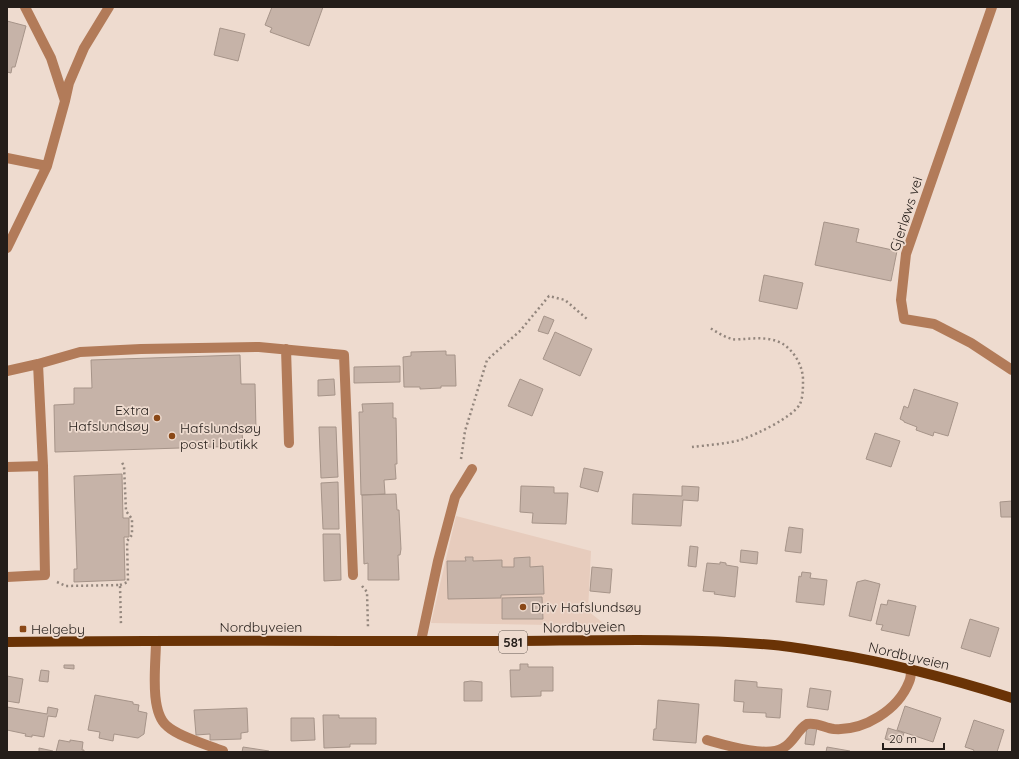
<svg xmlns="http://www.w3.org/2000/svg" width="1019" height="759" font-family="Quicksand,sans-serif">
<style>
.built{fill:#e7ccbd}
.building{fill:#c6b3a8;stroke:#a69489}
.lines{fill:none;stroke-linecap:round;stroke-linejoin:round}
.path{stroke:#93867d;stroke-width:2.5;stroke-dasharray:2 3;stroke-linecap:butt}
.minor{stroke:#b27b59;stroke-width:10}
.major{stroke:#6a3306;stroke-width:10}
.poi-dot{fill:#8a4817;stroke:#eedbcf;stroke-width:1.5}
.labels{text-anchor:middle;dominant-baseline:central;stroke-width:3.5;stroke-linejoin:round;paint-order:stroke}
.shield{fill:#eedbcf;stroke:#615650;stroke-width:1}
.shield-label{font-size:13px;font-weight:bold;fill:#241d19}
.street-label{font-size:14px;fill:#241d19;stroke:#eedbcf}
.poi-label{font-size:14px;fill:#241d19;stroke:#eedbcf;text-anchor:start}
</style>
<rect width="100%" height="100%" fill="#eedbcf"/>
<path class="built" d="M456 516 591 551 588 611 607 626 431 623Z"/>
<path class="building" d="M272 7H323L309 46 270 32 272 28 265 25Z
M7 21 26 26 15 67H12L11 73 7 72Z
M220 28 245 34 238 61 214 55Z
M824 222 859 229 856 242 897 251 891 281 815 265Z
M764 275 803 283 797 309 759 301Z
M544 316 554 320 548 334 538 331Z
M555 332 592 349 580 376 543 359Z
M446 351V355H455L456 386H441V388L420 389V387H404L403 357 411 356V352Z
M240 355 241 384H255L256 430 242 431 243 446 55 452 54 405 74 404V388H92L91 360Z
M400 366V382L354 383V367Z
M334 379 335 395 318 396V380Z
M520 379 543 389 532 416 508 406Z
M914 389 958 403 948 436 934 432 933 436 916 430 917 427 904 422V421L900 419 904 406 908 408Z
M393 403V418H396L397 464H395L396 479 384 480 385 494 361 495 359 412H363L362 404Z
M319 427H336L338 477 321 478Z
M875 433 900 441 891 467 866 459Z
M584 468 603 472 598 492 580 487Z
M122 474 123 518H129V537H124L125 580 74 582V569H77L74 476Z
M338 482 339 529H323L321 483Z
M521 486 554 487V493H568L566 524 532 523 533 513 520 512Z
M682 486 699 487 698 501 683 500 681 526 632 524 633 494 682 496Z
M396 494 397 510H399L401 549 400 555H398L399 580H368V563L364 564 362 495Z
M1012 501V517H1001L1000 502Z
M789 527 803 529 801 553 785 551Z
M323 534H340L341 580 324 581Z
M690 546 698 547 696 567 688 566Z
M741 550 758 552 757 564 740 562Z
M465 557H473V561L502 560V567H514V558L530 557V567L543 566 544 594 501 595V598L448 599 447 561H466Z
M720 562 726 563V565L738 567 735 597 714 594 715 592 703 591 707 563 720 564Z
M592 567 612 569 610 593 590 591Z
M802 572 811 573 810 578 827 580 824 605 796 602 799 576 801 577Z
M865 580 880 584 871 621 849 616 857 582Z
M542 597 543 619H502V598Z
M888 600 916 606 909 636 881 630 883 625 876 624 881 604 887 605Z
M970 619 999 628 990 657 961 648Z
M520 664H528V667H553V691H541V696L511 697 510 670H520Z
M64 665H74V669L64 668Z
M41 670 49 671 48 682 39 681Z
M7 676 23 679 19 703 7 701Z
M735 680 757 682V687L782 689 780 718 766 717V713L743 712 744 702 734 701Z
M471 681 482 682V701H464V682Z
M810 688 831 691 828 710 807 707Z
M95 695 133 702V704L139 705 138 711 147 713 144 734 138 738 114 734 113 741 99 738 100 732 88 730Z
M658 700 699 704 696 743 653 740 654 729H656Z
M905 706 941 718 933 742 897 730Z
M7 707 47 714 48 707 58 709 56 717 48 716 44 737 32 735V737L25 736 26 734 7 730Z
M247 708 248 732 241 733V739L210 740V734L196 735 194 710Z
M323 715H339V718H376V744H350V747L324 748Z
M291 718H314L315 740 291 741Z
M974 720 1004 730 997 752H973L974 750 965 747Z
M807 726 817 727 814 745 805 744Z
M888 728 904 733 900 744 885 739Z
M59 740 70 742V740L83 742 82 750H84V752H56Z
M243 747 269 751V752H242Z
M827 747 850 751 849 752H826Z
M39 748 53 751V752H39Z"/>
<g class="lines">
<path class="path" d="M692 447C707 445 729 444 743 439 757 434 793 417 800 404 803 397 803 388 803 380 803 366 794 351 783 344 771 337 757 338 744 339 740 339 735 340 732 339 724 337 717 332 710 328
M461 459 465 431 487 360 520 331 549 296 565 300 587 319
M57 582 66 586 120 585 121 626
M120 585 128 582 127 541 132 535V519L126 511 124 466 121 461
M362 586 367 592 368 627"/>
<path class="minor" d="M992 7 906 254 901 300 904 319 934 324 971 343 1012 370
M65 101 69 83 84 48 109 7
M7 158 47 166
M7 248 47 166 65 101 51 58 25 7
M286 349 289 443
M7 371 38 364 80 352 141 349 259 347 344 355 353 575
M7 467 43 466 38 364
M7 577 45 575 43 466
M156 641C156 664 149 711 167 726 179 737 208 745 223 751
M421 641 438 561 455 497 472 469
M707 740C725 745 767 758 783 748 794 742 797 730 807 724 817 722 825 728 834 729 864 731 898 710 909 682 911 678 911 673 911 669"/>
<path class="major" d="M7 642C158 640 309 641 459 641 564 642 670 636 774 645 793 647 811 650 829 653 892 663 952 679 1012 698"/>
</g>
<g class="poi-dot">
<circle cx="157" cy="418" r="4"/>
<circle cx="172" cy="436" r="4"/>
<circle cx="523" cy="607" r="4"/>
<rect x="19" y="625" width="8" height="8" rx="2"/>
</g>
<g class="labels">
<rect class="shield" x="499" y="631" width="28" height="22" rx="3"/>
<g class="shield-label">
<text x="513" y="642">581</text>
</g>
<g class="street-label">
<text transform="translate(906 214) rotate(-72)">Gjerløws vei</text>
<text x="261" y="627">Nordbyveien</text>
<text transform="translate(584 627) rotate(-1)">Nordbyveien</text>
<text transform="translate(909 656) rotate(13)">Nordbyveien</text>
</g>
<g class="poi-label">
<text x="149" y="410" text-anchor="end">Extra<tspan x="149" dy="16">Hafslundsøy</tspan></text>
<text x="180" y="428">Hafslundsøy<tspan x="180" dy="16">post i butikk</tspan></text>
<text x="531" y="607">Driv Hafslundsøy</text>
<text x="31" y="629">Helgeby</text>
</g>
</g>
<rect width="1019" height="759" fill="none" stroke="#241d19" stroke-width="16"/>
<path d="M883 743v6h61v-6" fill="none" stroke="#241d19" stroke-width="2"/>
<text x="889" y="743" font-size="12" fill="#241d19" stroke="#eedbcf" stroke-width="3" paint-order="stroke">20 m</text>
</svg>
